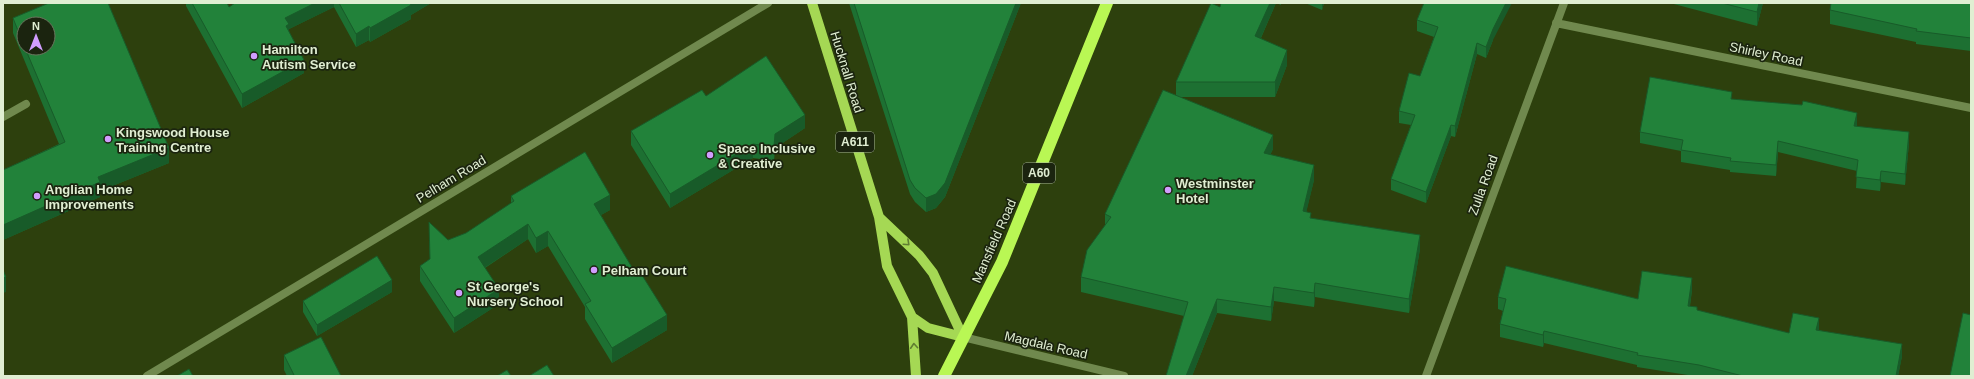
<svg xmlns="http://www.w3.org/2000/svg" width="1974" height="379" font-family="Arial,sans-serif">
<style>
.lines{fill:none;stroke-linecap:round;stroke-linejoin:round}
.street{stroke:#70894e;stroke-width:8}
.primary{stroke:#a5d854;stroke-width:10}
.highway{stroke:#b9f754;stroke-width:12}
.wall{fill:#1d7032;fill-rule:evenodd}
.shaded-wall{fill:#185b29}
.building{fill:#22823a;stroke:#185b29}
.oneway{stroke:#607e32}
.poi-dot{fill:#d19dfe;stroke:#1b240f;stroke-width:1.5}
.labels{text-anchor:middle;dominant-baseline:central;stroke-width:3.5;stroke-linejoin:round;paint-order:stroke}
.shield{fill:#1b240f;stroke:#a5b198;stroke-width:1}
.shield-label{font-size:12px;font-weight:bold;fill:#e0eed2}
.poi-label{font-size:13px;font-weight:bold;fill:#e0eed2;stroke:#1b240f;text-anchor:start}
.street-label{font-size:13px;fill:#e0eed2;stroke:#1b240f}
</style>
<rect width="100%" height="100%" fill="#2d400d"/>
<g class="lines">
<path class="street" d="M1556 23 1971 108
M3 117 26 104
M963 337 1124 376
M147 376 768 3
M1426 376 1564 3"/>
<path class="primary" d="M812 3 879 217 887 266 912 317 928 328 963 337
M879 217 919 255 933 273 963 337
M912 317 916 376"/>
<path class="highway" d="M944 376 1002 262 1107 3"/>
</g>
<path class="wall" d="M49 3H108L169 148V163L100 191V197L3 240V170L59 144 13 33V18ZM24 24H48V48H24Z
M186 3H227L229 7 235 3H431L411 15V19L370 42 369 40 356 47 334 7 289 29V31L304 73 242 108 186 6Z
M849 3H1021L945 197 936 208 926 212 915 202 910 194Z
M1221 3H1281V5L1276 3 1261 38 1287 65 1275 97H1180L1273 149 1270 155 1314 180 1306 212 1311 218 1420 249 1409 313 1315 297 1314 307 1274 301 1271 321 1217 313 1192 376H1166L1184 316 1081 292V277L1105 226V214L1176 95V82L1220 7Z
M1305 3H1324L1322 10Z
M1670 3H1763L1757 26Z
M1971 3V51L1916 44V42L1830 24V10Z
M1417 20 1493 40 1486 58 1477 54 1455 137 1451 136 1426 203 1391 190V179L1411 125 1399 123V111L1420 76 1434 37 1417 31Z
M706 96 805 128 775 148 774 161 753 158 670 208 631 145V131Z
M1732 99 1857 125V127L1909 143 1905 185 1881 182 1880 191 1856 188 1857 171 1778 152 1776 176 1730 172V170L1681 162V151L1640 143V132Z
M511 196 610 210 601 215 667 330 612 363 585 319V307L548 246 536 253 528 239 485 268 499 304 454 333 420 281V266L430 259 429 222 448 240 466 233 511 204Z
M1692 290 1690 306 1697 311 1789 333 1819 330 1902 356 1898 376H1694L1637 367V365L1544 343 1543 347 1500 337V324L1503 311 1498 309V297L1638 299Z
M392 292 317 336 303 312V301Z
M284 355 341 376H287L284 370Z"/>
<path class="shaded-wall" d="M315 3H334V7L289 29V37L286 39 285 18Z
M409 3H431L411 15V19L370 42V28Z
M1016 3H1021L945 197 936 208 926 212V198Z
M1270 3H1276L1255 51V36Z
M1322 3H1324L1322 10Z
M1506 3H1512L1493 40 1486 58V47L1493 29Z
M1759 3H1763L1757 26V12Z
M369 26V40L356 47V34Z
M1477 43V54L1455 137V126Z
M1287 50V65L1275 97V82Z
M304 60V73L242 108V94Z
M1857 113V125L1854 137V126Z
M805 115V128L775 148 774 161 775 134Z
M1451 125V136L1426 203V192Z
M1909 132V143L1905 185V174Z
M1273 135V149L1264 168V153Z
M1778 141V152L1776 176V165Z
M753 144V158L670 208V194Z
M169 148V163L100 191V197L3 240V225L98 177Z
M1314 165V180L1303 226V211Z
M1881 171V182L1880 191V180Z
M610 195V210L594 219V204Z
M528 224V239L478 272V257Z
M548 231V246L536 253V238Z
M1420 235V249L1409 313V299Z
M6 277V292L3 293V278Z
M1692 278V290L1688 318V306Z
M392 280V292L317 336V325Z
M1315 283V297L1314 307V293Z
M1274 287V301L1271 321V307Z
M499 289V304L454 333V318Z
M1217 299V313L1192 376H1186Z
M667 315V330L612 363V348Z
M1819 318V330L1816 342V330Z
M1544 331V343L1543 347V335Z
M1902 344V356L1898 376H1896Z"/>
<path class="building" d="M49 3H108L169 148 98 177 100 182 3 225V170L65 142 25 48H48V24H24V46L13 18Z
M192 3H227L229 7 235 3H315L285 18 289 24 286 26 304 60 242 94Z
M339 3H410L411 5 370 28 369 26 356 34Z
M854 3H1016L945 183 936 194 926 198 915 188 910 180Z
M1211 3 1220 7 1221 3H1270L1255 36 1287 50 1275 82H1176Z
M1424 3H1506L1493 29 1486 47 1477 43 1455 126 1451 125 1426 192 1391 179 1415 115 1399 111 1409 73 1420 76 1438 27 1417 20Z
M1722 3H1759L1757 12Z
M1831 3H1971V38L1916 31 1917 29 1830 10Z
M766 56 805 115 775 134 774 147 753 144 670 194 631 131 702 90 706 96Z
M1650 77 1732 92 1731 99 1802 105 1803 101 1857 113 1854 126 1909 132 1905 174 1881 171 1880 180 1856 177 1858 160 1778 141 1776 165 1730 161 1731 158 1681 150 1683 140 1640 132Z
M1163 90 1273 135 1264 153 1314 165 1303 211 1311 213 1310 218 1420 235 1409 299 1315 283 1314 293 1274 287 1271 307 1217 299 1186 376H1166L1188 302 1081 277 1087 250 1111 217 1105 214Z
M585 152 610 195 594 204 636 274 640 272 667 315 612 348 585 304 591 301 548 231 536 238 528 224 478 257 499 289 454 318 420 266 430 259 429 222 448 240 466 233 514 201 511 196Z
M377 256 392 280 317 325 303 301Z
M1506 266 1638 299 1642 271 1692 278 1688 306 1697 307V310L1789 333 1793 313 1819 318 1816 330 1902 344 1896 376H1743L1699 365 1637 355 1638 353 1544 331 1543 335 1500 324 1506 299 1498 297Z
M3 270 6 277 3 278Z
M1963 313 1971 315V376H1950Z
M321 337 341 376H291L294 375 284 355Z
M547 365 554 376H529Z
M189 369 193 376H177Z
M507 370 511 376H497Z"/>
<defs><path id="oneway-chevron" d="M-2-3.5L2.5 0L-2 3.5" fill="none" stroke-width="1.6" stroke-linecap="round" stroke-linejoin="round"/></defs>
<g class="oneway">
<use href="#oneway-chevron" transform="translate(907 243) rotate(43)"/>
<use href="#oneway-chevron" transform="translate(914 346) rotate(-94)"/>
</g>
<g class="poi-dot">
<circle cx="254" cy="56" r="4"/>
<circle cx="108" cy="139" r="4"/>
<circle cx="710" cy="155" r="4"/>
<circle cx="1168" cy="190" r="4"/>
<circle cx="37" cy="196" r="4"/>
<circle cx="594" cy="270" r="4"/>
<circle cx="459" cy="293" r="4"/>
</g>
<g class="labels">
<g class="shield">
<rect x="836" y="132" width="38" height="20" rx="3"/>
<rect x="1023" y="163" width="32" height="20" rx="3"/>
</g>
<g class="shield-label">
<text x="855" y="142">A611</text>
<text x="1039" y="173">A60</text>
</g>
<g class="poi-label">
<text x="262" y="49">Hamilton<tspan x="262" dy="15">Autism Service</tspan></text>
<text x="116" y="132">Kingswood House<tspan x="116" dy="15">Training Centre</tspan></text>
<text x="718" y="148">Space Inclusive<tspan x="718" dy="15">&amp; Creative</tspan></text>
<text x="1176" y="183">Westminster<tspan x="1176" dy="15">Hotel</tspan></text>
<text x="45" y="189">Anglian Home<tspan x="45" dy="15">Improvements</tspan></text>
<text x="602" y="270">Pelham Court</text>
<text x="467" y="286">St George's<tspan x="467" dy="15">Nursery School</tspan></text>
</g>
<g class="street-label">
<text transform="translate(1766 54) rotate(12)">Shirley Road</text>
<text transform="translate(847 72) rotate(73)">Hucknall Road</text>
<text transform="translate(451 179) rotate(-31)">Pelham Road</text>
<text transform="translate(1483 185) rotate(-70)">Zulla Road</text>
<text transform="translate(994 241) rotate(-66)">Mansfield Road</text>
<text transform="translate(1046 345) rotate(13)">Magdala Road</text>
</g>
</g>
<rect width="1974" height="379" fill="none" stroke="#e0eed2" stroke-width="8"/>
<g transform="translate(36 36)"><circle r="19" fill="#1b240f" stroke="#6a755d"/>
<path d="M0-3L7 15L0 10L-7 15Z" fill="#d19dfe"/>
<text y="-6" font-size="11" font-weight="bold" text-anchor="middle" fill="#e0eed2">N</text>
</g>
</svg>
